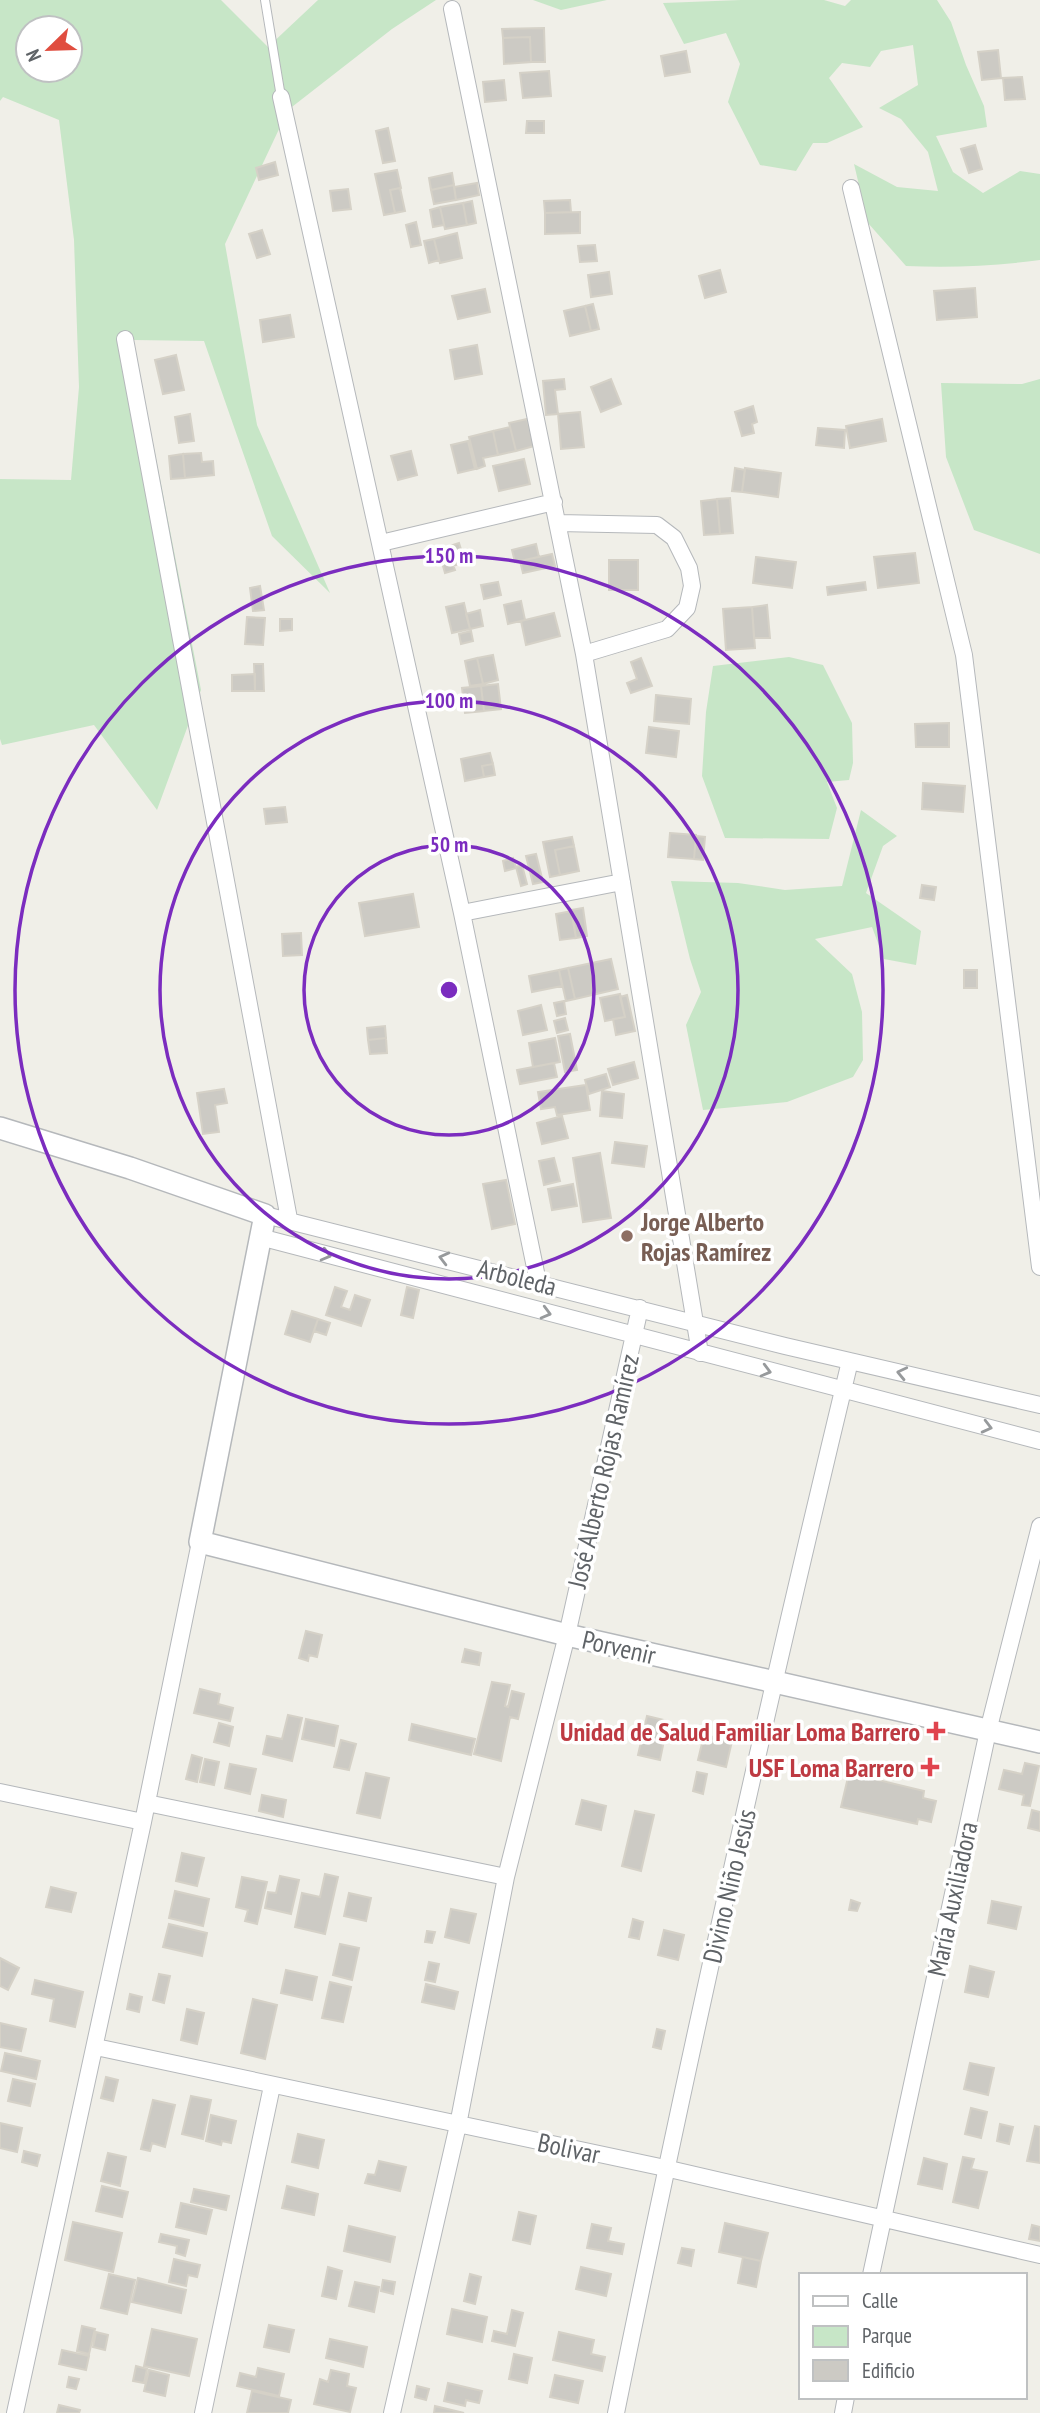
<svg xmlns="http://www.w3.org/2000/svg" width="1040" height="2413" font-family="'PT Sans Narrow',sans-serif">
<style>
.green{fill:#c7e6c7;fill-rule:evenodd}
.building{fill:#cccac4;stroke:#d5d1c7;stroke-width:2}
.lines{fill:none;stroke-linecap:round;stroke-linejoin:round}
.service-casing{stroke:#b5b8bb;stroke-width:10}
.minor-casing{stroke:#b5b8bb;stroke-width:18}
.tertiary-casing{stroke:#b5b8bb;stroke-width:24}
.service{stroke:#fff;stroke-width:8}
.minor{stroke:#fff;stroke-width:16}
.tertiary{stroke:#fff;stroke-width:21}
.oneway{stroke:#979a9c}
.ring{fill:none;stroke:#7b2cbf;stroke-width:3.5}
.education-dot{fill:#8d6e63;stroke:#fff;stroke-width:2.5}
.health-dot{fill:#e0444e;stroke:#fff;stroke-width:2.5}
.labels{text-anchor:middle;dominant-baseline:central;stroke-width:7;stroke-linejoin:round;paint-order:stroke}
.education-label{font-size:26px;font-weight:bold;fill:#785e54;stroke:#fff;text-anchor:start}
.street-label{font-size:26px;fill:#5f6367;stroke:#fff}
.health-label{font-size:26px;font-weight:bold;fill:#be3a42;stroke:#fff;text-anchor:end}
.centre{fill:#7b2cbf;stroke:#fff;stroke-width:3.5}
.ring-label{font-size:21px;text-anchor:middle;font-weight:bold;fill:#7b2cbf;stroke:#fff;stroke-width:7;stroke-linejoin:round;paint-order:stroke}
</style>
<rect width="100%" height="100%" fill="#f0efe8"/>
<path class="green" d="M0 0H221L268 47 318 0H436L392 29 288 110 225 244 257 425 330 593 272 536 204 341 133 340 201 690 157 810 94 725 2 745 0 739V479L71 480 79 387 74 240 59 120 3 97 0 101ZM28 28H70V70H28Z
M533 0H607L561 10Z
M741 0H824L845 6 851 0H937L951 22 966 65 984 106 987 127 936 136 953 172 983 193 1020 171 1040 174V260C995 266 952 268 906 266L868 223 854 164 897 187 938 191 928 152 901 119 879 108 918 85 913 45 881 51 870 67 842 63 829 78 863 127 827 143H813L796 171 760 165 728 102 740 64 726 33 684 44 663 3Z
M1040 379V554L974 530 946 457 941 383 1022 384Z
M789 657 823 665 852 723 853 763 849 780 827 782 837 808 829 839 725 838 702 776 706 712 713 666Z
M861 810 897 836 883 846 866 893 921 931 916 965 884 959 872 927 815 939 852 974 862 1012 863 1060 853 1077 787 1102 703 1110 686 1025 701 992 690 959 671 881 738 883 785 890 842 886Z"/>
<path class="building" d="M544 28 545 62H531L530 37 503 38 502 29Z
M530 37 531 62 504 64 503 38Z
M998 50 1001 78 982 80 978 52Z
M686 51 690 72 665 76 661 56Z
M549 71 551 96 523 98 520 73Z
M1022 77 1025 99 1005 100 1003 78Z
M504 80 506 100 485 102 483 82Z
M527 121H544V133H526Z
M388 128 395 161 383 163 376 131Z
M975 145 982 169 969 173 961 149Z
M275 162 278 175 259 180 256 168Z
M397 170 401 188 390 190 395 213 384 215 375 174Z
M452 173 454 185 431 190 429 178Z
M477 183 479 195 456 200 454 187Z
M454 185 456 200 434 204 431 190Z
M400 188 405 211 395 213 390 190Z
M348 189 351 209 333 211 330 191Z
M570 200 571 212 545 213 544 201Z
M472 201 476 223 467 225 463 203Z
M463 203 467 225 445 229 440 207Z
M440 207 444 225 433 227 430 210Z
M580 212V233L545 234V213Z
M416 222 421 245 411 247 406 225Z
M262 230 270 254 257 258 249 234Z
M457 233 462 258 440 263 434 239Z
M434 239 439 260 429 263 424 241Z
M595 245 597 261 580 262 578 246Z
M720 270 726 292 705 298 699 276Z
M609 272 612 294 591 297 588 275Z
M975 288 977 317 937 320 934 291Z
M485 289 490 312 458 319 452 296Z
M593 304 599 329 591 331 585 306Z
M585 306 591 331 570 336 564 311Z
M290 315 294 337 263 342 260 320Z
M477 345 482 374 455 379 450 350Z
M176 355 184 390 163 394 155 360Z
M564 379 565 389 555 390 558 414 546 415 543 381Z
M611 379 621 404 601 412 591 387Z
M753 406 757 422 752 424 754 433 742 436 735 412Z
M580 412 584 447 561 449 558 414Z
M190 414 194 441 179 443 175 417Z
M527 419 534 446 516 451 509 423Z
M882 419 886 441 850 448 846 426Z
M510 427 516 451 498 455 493 431Z
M818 428 845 430 844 448 816 445Z
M493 431 498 455 483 458 485 466 477 469 469 437Z
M468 441 475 469 458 473 451 445Z
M411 451 417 475 398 480 391 456Z
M201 453 202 462 213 461 214 475 185 478 183 454Z
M183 454 185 478 171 479 169 456Z
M524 459 530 484 499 491 493 466Z
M735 468 745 470 742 492 732 491Z
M745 468 781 473 778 497 742 492Z
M730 498 733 533 720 534 717 499Z
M717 499 720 534 704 535 701 501Z
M459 543 465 562 453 566 447 547Z
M536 544 539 557 515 562 512 550Z
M915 553 919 583 878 588 874 557Z
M552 554 555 566 523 573 520 561Z
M450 556 455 570 445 573 441 559Z
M756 557 796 562 792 588 753 583Z
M609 560H638V590H609Z
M498 582 501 595 484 599 481 585Z
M865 582 866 590 828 595 827 587Z
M260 586 264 610 253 611 250 588Z
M521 601 525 620 508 624 504 605Z
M464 603 470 629 452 633 446 607Z
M767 605 770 638H754L752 607Z
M752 607 755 648 726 650 723 609Z
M480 610 483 626 470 629 466 614Z
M554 613 560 636 526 645 521 621Z
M247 617 265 618 263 645 245 644Z
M280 619H292V630L280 631Z
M471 631 473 641 461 644 459 634Z
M493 655 498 680 483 684 477 658Z
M477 658 483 684 470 686 465 661Z
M641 658 652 686 631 693 627 683 637 679 631 662Z
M254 664H263L264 691H255Z
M255 674V691H232V675Z
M498 684 501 709 484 711 481 686Z
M481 686 484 711 465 713 462 688Z
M656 695 691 699 689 724 654 721Z
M949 723V747H916L915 724Z
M649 727 679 731 676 757 646 753Z
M490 753 493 764 482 766 484 777 465 781 461 759Z
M493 764 495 775 484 777 482 766Z
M923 783 965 786 963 812 922 809Z
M285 807 287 822 266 824 264 809Z
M670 833 696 835 694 859 668 857Z
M696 836 705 837 703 860 694 859Z
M572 837 574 846 555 850 560 875 550 877 543 842Z
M574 846 579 871 560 875 555 850Z
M536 854 543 882 533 884 526 856Z
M513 858 516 868 505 871 503 861Z
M522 865 527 884 521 886 516 867Z
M922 885 936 887 934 900 920 898Z
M413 894 419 927 365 936 359 903Z
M583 908 587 936 576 938 571 910Z
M572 911 576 938 560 940 556 914Z
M301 933 302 955 283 956 282 934Z
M611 959 618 989 575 999 568 968Z
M568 968 575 999 566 1001 559 970Z
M559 970 562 986 532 992 529 976Z
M964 970H977V988H964Z
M620 994 625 1017 605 1021 600 998Z
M627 995 635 1031 616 1035 613 1019 625 1017 620 997Z
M564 1001 566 1014 557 1016 554 1003Z
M541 1005 547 1030 523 1035 518 1011Z
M565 1018 568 1030 557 1033 554 1021Z
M385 1026 386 1038 368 1040 367 1028Z
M570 1034 577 1070 565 1072 558 1036Z
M386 1038 387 1053 370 1054 368 1040Z
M555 1038 560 1062 533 1067 529 1043Z
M634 1062 638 1078 613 1085 608 1069Z
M554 1063 557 1077 520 1084 517 1070Z
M606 1074 610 1087 589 1094 585 1080Z
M586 1085 590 1110 557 1115 555 1107 541 1109 538 1092Z
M224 1089 227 1103 215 1105 219 1132 203 1134 197 1093Z
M602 1091 624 1094 622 1118 600 1116Z
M562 1116 568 1138 542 1144 537 1123Z
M615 1142 647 1146 644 1167 612 1163Z
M600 1153 611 1218 583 1222 573 1158Z
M554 1158 560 1181 544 1185 539 1161Z
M506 1180 515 1224 492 1229 483 1184Z
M573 1184 577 1206 552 1210 548 1189Z
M335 1287 347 1291 341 1307 350 1310 355 1295 370 1300 361 1326 326 1315Z
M407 1287 419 1290 413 1318 401 1315Z
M292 1311 318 1319 310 1342 285 1334Z
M318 1319 330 1323 326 1335 314 1331Z
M306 1631 322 1635 317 1657 309 1655 308 1661 299 1658Z
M465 1649 481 1653 479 1665 462 1662Z
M492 1682 510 1685 505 1706 508 1707 512 1691 524 1694 518 1719 510 1717 501 1761 474 1754Z
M200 1689 220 1694 218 1704 233 1708 230 1721 194 1713Z
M288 1715 302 1718 292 1761 263 1754 267 1736 282 1739Z
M647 1716 668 1721 660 1760 638 1755Z
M306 1719 338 1726 334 1746 302 1739Z
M219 1723 233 1727 229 1746 214 1742Z
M412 1724 475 1739 471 1755 409 1740Z
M704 1735 732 1741 726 1767 698 1760Z
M341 1740 356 1744 349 1770 334 1767Z
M192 1755 202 1758 197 1782 186 1779Z
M205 1759 219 1762 214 1785 200 1782Z
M1025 1763 1039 1766 1030 1806 1022 1805 1024 1795 999 1789 1004 1770 1022 1774Z
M230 1764 256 1769 250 1794 225 1788Z
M697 1772 707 1774 703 1794 693 1791Z
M366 1773 389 1778 380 1818 357 1813Z
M849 1773 924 1791 923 1798 936 1801 931 1822 918 1819 917 1824 841 1807Z
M262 1795 286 1800 283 1817 259 1811Z
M582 1800 606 1806 601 1830 576 1824Z
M1032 1810 1040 1812V1831L1028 1828Z
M635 1811 654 1815 641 1871 622 1866Z
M182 1853 204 1858 197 1886 176 1881Z
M325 1874 338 1877 325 1934 295 1927 302 1893 320 1897Z
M280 1876 299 1880 291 1914 265 1908 268 1892 276 1893Z
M242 1877 267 1882 257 1924 245 1921 248 1910 236 1907Z
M51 1887 76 1893 71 1912 46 1907Z
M175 1891 209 1899 203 1926 169 1918Z
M349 1893 371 1898 366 1921 344 1916Z
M851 1900 860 1903 857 1911 849 1910Z
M992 1901 1021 1907 1016 1929 988 1923Z
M451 1909 476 1914 469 1943 445 1937Z
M633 1919 643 1922 639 1939 629 1937Z
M169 1924 207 1933 202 1956 163 1947Z
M664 1930 684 1935 678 1960 658 1955Z
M427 1931 435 1932 432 1943 425 1942Z
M340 1944 359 1948 352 1980 333 1975Z
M0 1958 19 1968 8 1990 0 1986Z
M429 1962 439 1964 435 1982 425 1980Z
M970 1966 994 1972 988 1997 965 1992Z
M286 1970 317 1977 312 2000 281 1993Z
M159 1974 170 1976 164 2003 153 2000Z
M35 1980 83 1992 75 2027 50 2021 54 1999 32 1994Z
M330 1982 351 1987 343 2022 322 2018Z
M426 1984 458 1992 454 2009 422 2002Z
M130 1994 142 1997 139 2012 127 2009Z
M253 1999 277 2005 265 2059 241 2053Z
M187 2009 204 2013 197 2044 181 2040Z
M0 2023 26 2029 21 2051 0 2047Z
M657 2029 665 2031 661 2049 653 2047Z
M5 2053 40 2061 36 2079 1 2071Z
M970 2063 994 2068 988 2095 964 2089Z
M106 2077 118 2080 113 2101 101 2098Z
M13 2079 35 2084 30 2106 8 2101Z
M191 2096 211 2100 203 2139 182 2134Z
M153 2100 175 2105 165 2147 152 2143 150 2151 141 2149Z
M971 2108 987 2112 981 2138 965 2134Z
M211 2115 236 2121 231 2143 222 2141 221 2145 206 2141Z
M0 2123 22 2128 17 2152 0 2148Z
M1000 2124 1013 2127 1009 2144 997 2141Z
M1035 2126 1040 2127V2163L1027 2161Z
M298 2134 324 2140 318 2168 292 2162Z
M24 2151 40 2155 37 2166 22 2162Z
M108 2153 126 2157 120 2186 101 2181Z
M963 2157 974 2159 971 2169 987 2172 978 2208 953 2202Z
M924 2158 947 2164 942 2189 918 2184Z
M379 2161 406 2167 400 2191 365 2183 368 2174 375 2175Z
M102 2186 128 2192 122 2217 96 2211Z
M287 2186 318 2194 314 2215 282 2208Z
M194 2189 229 2196 226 2210 191 2202Z
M181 2203 212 2210 206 2234 176 2227Z
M519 2212 536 2216 530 2244 513 2240Z
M73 2222 122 2233 113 2272 65 2260Z
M725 2223 768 2233 761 2261 719 2252Z
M592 2224 611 2228 608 2241 624 2244 622 2254 587 2248Z
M1032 2225 1040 2227V2241L1029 2239Z
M349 2226 395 2237 390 2262 344 2251Z
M161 2234 189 2240 185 2256 176 2253 177 2246 159 2242Z
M682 2248 694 2250 691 2266 678 2263Z
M743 2257 761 2261 756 2287 738 2283Z
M174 2259 200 2265 197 2277 188 2275 186 2286 169 2282Z
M328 2267 342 2271 336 2299 322 2296Z
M581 2267 611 2274 606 2296 576 2289Z
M109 2274 135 2280 127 2314 101 2308Z
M470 2274 481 2277 475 2304 464 2301Z
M138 2278 186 2290 181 2313 132 2302Z
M383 2280 395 2282 393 2294 381 2291Z
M355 2282 379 2287 374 2312 349 2306Z
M452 2309 487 2317 482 2342 447 2334Z
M512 2310 523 2313 515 2346 492 2341 494 2331 507 2334Z
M269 2325 294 2330 289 2352 264 2347Z
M82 2326 95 2329 89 2354 77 2351Z
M152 2329 197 2339 189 2376 144 2366Z
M96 2332 108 2335 105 2350 93 2347Z
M559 2332 594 2340 591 2354 605 2357 602 2371 553 2360Z
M330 2339 367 2347 363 2367 326 2358Z
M62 2350 89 2356 86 2370 59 2364Z
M514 2354 532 2358 527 2383 509 2379Z
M136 2366 147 2369 144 2383 133 2381Z
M258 2368 284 2374 279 2396 237 2386 240 2373 256 2377Z
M149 2370 169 2375 165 2396 144 2391Z
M331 2370 349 2374 347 2386 356 2388 350 2412 314 2404 320 2379 328 2382Z
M555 2375 583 2381 578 2403 550 2397Z
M69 2377 79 2379 76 2389 67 2387Z
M448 2383 482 2391 479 2403 466 2400 465 2406 444 2401Z
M417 2386 429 2389 426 2400 415 2397Z
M252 2391 291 2400 288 2413H247Z
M59 2405 80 2410 79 2413H57Z
M435 2406 464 2413H434Z"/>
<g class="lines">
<g class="service-casing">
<path id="service" d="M265 0 281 97"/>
</g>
<g class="minor-casing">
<path id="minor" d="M452 9 584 654 700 1353
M281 97 462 913 538 1282
M851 188 964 655 1040 1267
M125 339 289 1219
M558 523 657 525 674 538 689 568 692 586 687 608 667 629 584 654
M381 543 554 502
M462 913 622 882
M265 1215 785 1346 1040 1405
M260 1237 1040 1441
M0 1792 143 1822
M147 1803 506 1877
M96 2047 665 2168 1040 2255
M871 2275 988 1731 1040 1526
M15 2413 143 1822 200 1542
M203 2413 272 2086
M392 2413 458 2125 506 1877 567 1635 640 1308
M616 2413C687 2061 766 1710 850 1361
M843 2413 846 2397"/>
</g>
<g class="tertiary-casing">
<path id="tertiary" d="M0 1128 130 1168 265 1215 200 1542 567 1635 1040 1742"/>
</g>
<use href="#service" class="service"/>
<use href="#minor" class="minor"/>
<use href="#tertiary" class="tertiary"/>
</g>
<defs><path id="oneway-chevron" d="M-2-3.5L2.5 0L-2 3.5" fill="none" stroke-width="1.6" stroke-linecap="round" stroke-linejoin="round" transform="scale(1.75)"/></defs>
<g class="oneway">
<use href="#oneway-chevron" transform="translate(326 1255) rotate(15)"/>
<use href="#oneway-chevron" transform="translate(444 1258) rotate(-166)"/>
<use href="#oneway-chevron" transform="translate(546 1313) rotate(15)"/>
<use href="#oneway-chevron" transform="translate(766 1371) rotate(15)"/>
<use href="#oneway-chevron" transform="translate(902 1373) rotate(-167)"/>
<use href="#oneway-chevron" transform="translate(987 1427) rotate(14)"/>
</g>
<g class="ring">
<circle cx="449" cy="990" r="145"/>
<circle cx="449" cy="990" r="289"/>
<circle cx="449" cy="990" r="434"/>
</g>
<circle class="education-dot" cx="627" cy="1236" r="7"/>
<g class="health-dot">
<path d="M932.5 1720.5h7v7h7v7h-7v7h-7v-7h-7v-7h7z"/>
<path d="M926.5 1756.5h7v7h7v7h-7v7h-7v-7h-7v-7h7z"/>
</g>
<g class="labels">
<g class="education-label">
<text x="641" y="1221">Jorge Alberto<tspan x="641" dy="30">Rojas Ramírez</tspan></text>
</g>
<g class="street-label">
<text transform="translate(517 1277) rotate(14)">Arboleda</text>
<text transform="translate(603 1471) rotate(-77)">José Alberto Rojas Ramírez</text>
<text transform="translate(619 1647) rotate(13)">Porvenir</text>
<text transform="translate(729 1886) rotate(-77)">Divino Niño Jesús</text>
<text transform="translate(952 1899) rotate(-78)">María Auxiliadora</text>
<text transform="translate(569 2148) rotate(12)">Bolivar</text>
</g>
<g class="health-label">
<text x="920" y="1731">Unidad de Salud Familiar Loma Barrero</text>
<text x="914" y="1767">USF Loma Barrero</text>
</g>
</g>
<circle cx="449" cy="990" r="10" class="centre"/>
<g class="ring-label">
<text x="449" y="563">150 m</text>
<text x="449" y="708">100 m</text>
<text x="449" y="852">50 m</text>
</g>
<rect x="799" y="2273" width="228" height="126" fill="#ffffff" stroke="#bfc1c2" stroke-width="2"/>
<rect x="813" y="2296" width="35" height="10" fill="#ffffff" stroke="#bfc1c2" stroke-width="2"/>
<text x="862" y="2308" font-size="21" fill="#5f6367">Calle</text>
<rect x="813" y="2326" width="35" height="21" fill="#c7e6c7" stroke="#bfc1c2" stroke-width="2"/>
<text x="862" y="2343" font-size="21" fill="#5f6367">Parque</text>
<rect x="813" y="2360" width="35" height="21" fill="#cccac4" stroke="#bfc1c2" stroke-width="2"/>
<text x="862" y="2378" font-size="21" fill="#5f6367">Edificio</text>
<g transform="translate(49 49) rotate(247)"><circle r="33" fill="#ffffff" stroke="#bfc1c2" stroke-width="2"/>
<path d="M0-5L12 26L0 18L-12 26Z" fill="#e04d3f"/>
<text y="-10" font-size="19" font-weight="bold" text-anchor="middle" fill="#5f6367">N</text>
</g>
</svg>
